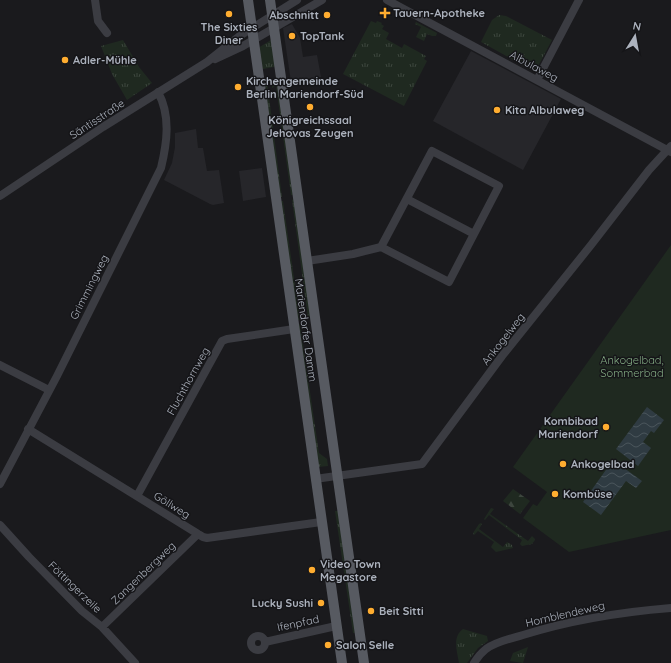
<svg xmlns="http://www.w3.org/2000/svg" width="671" height="663" font-family="Quicksand,sans-serif">
<style>
.built{fill:#26262a}
.grass{fill:url(#grass-tufts)}
.forest{fill:url(#forest-firs)}
.pitch{fill:#1f2920}
.water{fill:url(#water-waves)}
.lines{fill:none;stroke-linecap:round;stroke-linejoin:round}
.minor{stroke:#3b3c42;stroke-width:8}
.major{stroke:#575a61;stroke-width:10}
.poi-dot{fill:#ffad30;stroke:#151518;stroke-width:1.5}
.labels{text-anchor:middle;dominant-baseline:central;stroke-width:3;stroke-linejoin:round;paint-order:stroke}
.poi-label{font-size:11px;font-weight:bold;fill:#acb2bd;stroke:#151518;text-anchor:start}
.street-label{font-size:11px;fill:#acb2bd;stroke:#151518}
.park-label{font-size:11px;fill:#82a982;stroke:#151518}
</style>
<defs>
<pattern id="grass-tufts" width="24" height="20" patternUnits="userSpaceOnUse"><rect width="24" height="20" fill="#1f2920"/><path d="M3 7l-1-3M5 7V3M7 7l1-3M15 17l-1-3M17 17v-4M19 17l1-3" fill="none" stroke="#3d463e"/></pattern>
<pattern id="forest-firs" width="22" height="20" patternUnits="userSpaceOnUse"><rect width="22" height="20" fill="#1f2920"/><path d="M5 1l3.5 6h-7zM16 11l3.5 6h-7z" fill="#3d463e"/></pattern>
<pattern id="water-waves" width="16" height="10" patternUnits="userSpaceOnUse"><rect width="16" height="10" fill="#2f3b42"/><path d="M0 5q4-4 8 0t8 0" fill="none" stroke="#4a555b"/></pattern>
</defs>
<rect width="100%" height="100%" fill="#1a1a1d"/>
<path class="built" d="M292 24 300 38 303 57 317 55 321 77 291 82 283 28Z
M471 51 561 99 523 170 433 121Z
M196 129 198 148H203L207 171 219 170 224 203 213 205 210 204 164 180 172 163 175 147V133Z
M262 168 266 197 243 201 239 171Z"/>
<path class="grass" d="M499 15 506 16 552 40 535 72 481 42 492 20Z
M371 21 376 23 377 21 382 23 381 24 384 26 382 29 389 33 386 39 402 48 404 44 426 56 424 59 427 61 404 106 343 74Z
M416 22 437 33 436 36H432L427 34 424 41 416 37 421 27 415 24Z
M123 40 139 67 152 83 127 100 112 74 101 46Z
M271 40 275 66 274 67 263 69 262 68 258 48Z
M272 81H277L293 195H291L276 86 272 88Z
M263 82H267L282 197H280Z
M294 199 311 318H308L292 200Z
M280 201H283L300 320H297Z
M297 324H300L319 453 327 459 328 466 318 467Z
M491 508 494 509 490 514 528 541 532 536 535 539V540L532 544 522 546 520 544 522 540 489 515 485 520 484 519Z
M335 511H338L355 633H353Z
M481 523 482 524 479 529 503 547 507 542 512 545 513 548 496 552 491 547 494 542 478 531 474 535 473 533 479 524Z
M463 629 487 636 488 641 478 648 467 663H459C457 651 452 637 463 629Z
M528 647 523 663 510 661 513 653Z"/>
<path class="forest" d="M513 489 530 501 520 514 503 501Z"/>
<path class="pitch" d="M671 245V530L569 552 523 518 533 504 537 506 547 492 513 467Z"/>
<path class="water" d="M647 407 664 420 654 433 651 431 643 442 651 448 638 466 616 449Z
M613 460 642 481 636 488 626 481 601 515 583 502Z"/>
<g class="lines">
<path class="minor" d="M95 0 98 21 107 33
M387 0 671 152
M215 59 243 46 322 0
M537 80 579 0
M0 196 103 127 207 62 241 35 297 0
M407 199 474 234
M307 261 353 254 381 247 449 282 499 186 432 151 381 247
M0 365 49 390
M28 429 203 537 207 538 321 522
M315 479 422 464 502 356 591 245 649 170 671 146
M0 484 57 376 161 168C167 143 171 116 158 92
M137 496 222 341 227 339 294 329
M0 525 29 557 82 611 102 627 135 663
M102 627 198 534
M251 643a7 7 0 1 1 14 0a7 7 0 1 1-14 0Z
M265 642 336 626
M474 663C477 658 481 653 486 649 497 641 510 639 523 635 571 620 621 612 671 608"/>
<path class="major" d="M248 0 342 663
M270 0 364 663"/>
</g>
<g class="poi-dot">
<path d="M383 7h4v4h4v4h-4v4h-4v-4h-4v-4h4z"/>
<circle cx="229" cy="14" r="4"/>
<circle cx="327" cy="15" r="4"/>
<circle cx="292" cy="36" r="4"/>
<circle cx="65" cy="60" r="4"/>
<circle cx="238" cy="87" r="4"/>
<circle cx="310" cy="107" r="4"/>
<circle cx="497" cy="110" r="4"/>
<circle cx="606" cy="427" r="4"/>
<circle cx="563" cy="464" r="4"/>
<circle cx="555" cy="494" r="4"/>
<circle cx="312" cy="570" r="4"/>
<circle cx="321" cy="603" r="4"/>
<circle cx="371" cy="611" r="4"/>
<circle cx="328" cy="645" r="4"/>
</g>
<g class="labels">
<g class="poi-label">
<text x="393" y="13">Tauern-Apotheke</text>
<text x="319" y="15" text-anchor="end">Abschnitt</text>
<text x="229" y="27" text-anchor="middle">The Sixties<tspan x="229" dy="13">Diner</tspan></text>
<text x="300" y="36">TopTank</text>
<text x="73" y="60">Adler-Mühle</text>
<text x="246" y="81">Kirchengemeinde<tspan x="246" dy="13">Berlin Mariendorf-Süd</tspan></text>
<text x="505" y="110">Kita Albulaweg</text>
<text x="310" y="120" text-anchor="middle">Königreichssaal<tspan x="310" dy="13">Jehovas Zeugen</tspan></text>
<text x="598" y="421" text-anchor="end">Kombibad<tspan x="598" dy="13">Mariendorf</tspan></text>
<text x="571" y="464">Ankogelbad</text>
<text x="563" y="494">Kombüse</text>
<text x="320" y="564">Video Town<tspan x="320" dy="13">Megastore</tspan></text>
<text x="313" y="603" text-anchor="end">Lucky Sushi</text>
<text x="379" y="611">Beit Sitti</text>
<text x="336" y="645">Salon Selle</text>
</g>
<g class="street-label">
<text transform="translate(534 66) rotate(28)">Albulaweg</text>
<text transform="translate(97 119) rotate(-33)">Säntisstraße</text>
<text transform="translate(89 287) rotate(-63)">Grimmingweg</text>
<text transform="translate(306 330) rotate(82)">Mariendorfer Damm</text>
<text transform="translate(503 339) rotate(-52)">Ankogelweg</text>
<text transform="translate(188 381) rotate(-61)">Fluchthornweg</text>
<text transform="translate(172 505) rotate(32)">Göllweg</text>
<text transform="translate(143 573) rotate(-44)">Zangenbergweg</text>
<text transform="translate(75 587) rotate(44)">Föttingerzeile</text>
<text transform="translate(565 614) rotate(-13)">Hornblendeweg</text>
<text transform="translate(298 623) rotate(-12)">Ifenpfad</text>
</g>
<g class="park-label">
<text x="632" y="360">Ankogelbad,<tspan x="632" dy="13">Sommerbad</tspan></text>
</g>
</g>
<g transform="translate(635 36) rotate(11)" stroke="#151518" stroke-width="3" paint-order="stroke">
<path d="M0-3L7 15L0 10L-7 15Z" fill="#acb2bd"/>
<text y="-6" font-size="11" font-weight="bold" text-anchor="middle" fill="#acb2bd">N</text>
</g>
</svg>
